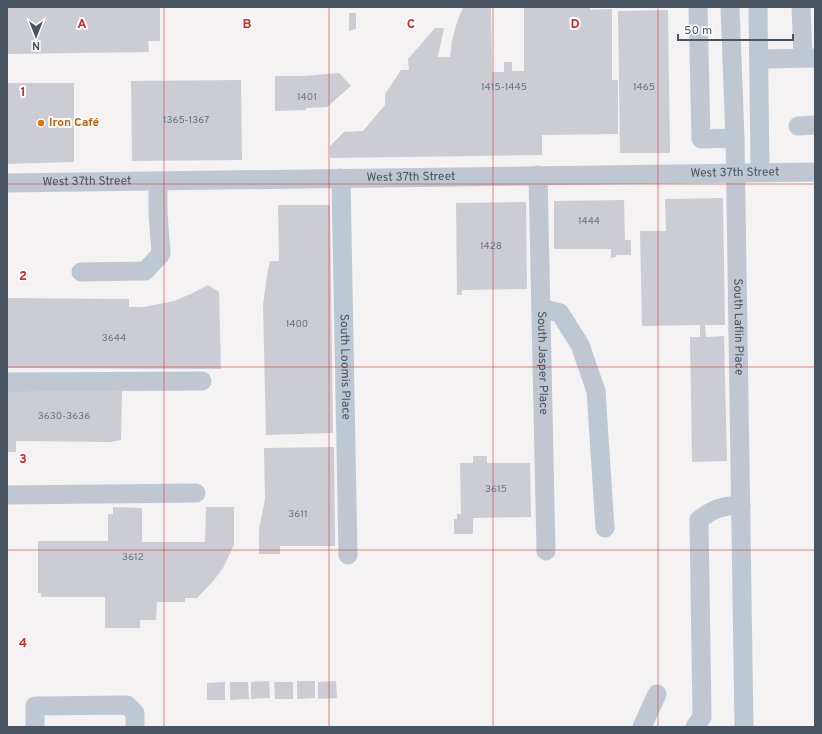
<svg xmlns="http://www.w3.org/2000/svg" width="822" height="734" font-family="Overpass,sans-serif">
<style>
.building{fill:#cccdd4}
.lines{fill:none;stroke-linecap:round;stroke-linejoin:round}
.minor{stroke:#bfc8d2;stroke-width:19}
.grid{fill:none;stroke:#d62828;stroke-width:1;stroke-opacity:0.55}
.food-dot{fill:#e8710a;stroke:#fff;stroke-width:1.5}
.labels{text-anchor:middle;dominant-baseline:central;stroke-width:4;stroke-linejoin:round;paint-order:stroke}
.number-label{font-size:10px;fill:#69727e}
.food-label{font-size:12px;font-weight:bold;fill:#c56008;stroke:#fff;text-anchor:start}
.street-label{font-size:12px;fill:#485461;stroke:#fff}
.grid-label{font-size:13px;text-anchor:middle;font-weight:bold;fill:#d62828;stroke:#fff;stroke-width:4;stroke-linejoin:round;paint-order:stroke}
</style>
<rect width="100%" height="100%" fill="#f4f2f2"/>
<path class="building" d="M7 7H160V41H148L149 52 7 54Z
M463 7H491L492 72H504V62H512V71H524V7H590V10L612 9V80H618V134L542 135V155L330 158V146L344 132 363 131 385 105V94L401 70H409L408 59 435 28H444L438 57H450L452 41 456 25Z
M668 10 670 153H620L618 11Z
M349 13H356V29L349 31Z
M339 73 351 86 327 107 306 108V110L275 111V76H304Z
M241 80 242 160 132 161 131 81Z
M7 83H74V162L7 164Z
M723 198 725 325H705L706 337 724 336 727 461 692 462 690 337H700V325L642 326 640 231H666L665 199Z
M624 200 625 240H631V255H616V257L611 258V249H554V201Z
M526 202 527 289 462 290V295H457L456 203Z
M278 205H330L333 433 266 435 263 305 267 275 270 261H279Z
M208 285 219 292 221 369 7 368V298L129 299V307H144L174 301 193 293Z
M7 390 122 391 121 440 111 442 16 441V452H7Z
M334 447 335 546H280V554H259V529L265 499 264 448Z
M473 456H487V463H530L531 517 473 518V534H454V519H457V514H461L460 463H473Z
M113 507 142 508V542H205L206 507H234V545L223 568 214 580 197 598H185V602H157L156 620H140V628H105V597H41V593H38V541H108V514H113Z
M269 681 270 698 251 699V682Z
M297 681H315V698L297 699Z
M336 681 337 698 318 699V682Z
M225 682V700H207V683Z
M230 682H248L249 699 230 700Z
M274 682H293V699H275Z"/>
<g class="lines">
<g class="minor">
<path d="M698 7 701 139 735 138"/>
<path id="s1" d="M730 7 735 138 744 727"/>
<path d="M758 7 760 172"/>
<path d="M801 7 803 58"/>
<path d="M759 59 815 58"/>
<path d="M798 126 815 125"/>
<path id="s2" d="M538 175 546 551"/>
<path id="s3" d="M341 178 348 555"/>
<path id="s4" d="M7 183 815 172"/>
<path d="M81 272 145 271 161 254 158 213V181"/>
<path d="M541 308 560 313 580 345 596 391 605 528"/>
<path d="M7 382 202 381"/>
<path d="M7 495 196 493"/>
<path d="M35 727V706L127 705 135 713V727"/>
<path d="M642 727 657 694"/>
<path d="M695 727 702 717 699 520C714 508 722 506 741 505"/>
</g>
</g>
<path class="grid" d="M164 7V727M329 7V727M493 7V727M658 7V727M7 184H815M7 367H815M7 550H815"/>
<circle class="food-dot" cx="41" cy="123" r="4"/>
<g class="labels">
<g class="number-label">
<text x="504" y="87">1415-1445</text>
<text x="644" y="87">1465</text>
<text x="307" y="97">1401</text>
<text x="186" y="120">1365-1367</text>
<text x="589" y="221">1444</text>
<text x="491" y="246">1428</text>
<text x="297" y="324">1400</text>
<text x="114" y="338">3644</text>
<text x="64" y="416">3630-3636</text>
<text x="496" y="489">3615</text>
<text x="298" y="514">3611</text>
<text x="133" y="557">3612</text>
</g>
<g class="food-label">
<text x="49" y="123">Iron Café</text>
</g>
<g class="street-label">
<text stroke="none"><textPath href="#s4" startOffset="728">West 37th Street</textPath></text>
<text stroke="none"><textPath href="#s4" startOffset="404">West 37th Street</textPath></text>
<text stroke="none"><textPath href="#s4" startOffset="80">West 37th Street</textPath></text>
<text stroke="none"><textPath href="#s1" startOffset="320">South Laflin Place</textPath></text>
<text stroke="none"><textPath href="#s2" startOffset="188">South Jasper Place</textPath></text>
<text stroke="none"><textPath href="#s3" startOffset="189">South Loomis Place</textPath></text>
</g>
</g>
<g class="grid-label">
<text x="82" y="28">A</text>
<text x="247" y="28">B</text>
<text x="411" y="28">C</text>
<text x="575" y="28">D</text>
<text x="23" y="96">1</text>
<text x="23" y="280">2</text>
<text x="23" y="463">3</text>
<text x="23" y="647">4</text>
</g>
<rect width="822" height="734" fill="none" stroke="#485461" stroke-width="16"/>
<g transform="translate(36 36) rotate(180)" stroke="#ffffff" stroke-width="3" paint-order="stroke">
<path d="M0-3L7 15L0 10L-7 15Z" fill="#485461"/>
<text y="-6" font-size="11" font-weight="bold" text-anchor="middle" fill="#485461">N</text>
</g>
<path d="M678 34v6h115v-6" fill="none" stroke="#485461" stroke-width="2"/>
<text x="684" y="34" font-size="12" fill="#485461" stroke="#ffffff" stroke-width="3" paint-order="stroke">50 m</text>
</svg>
